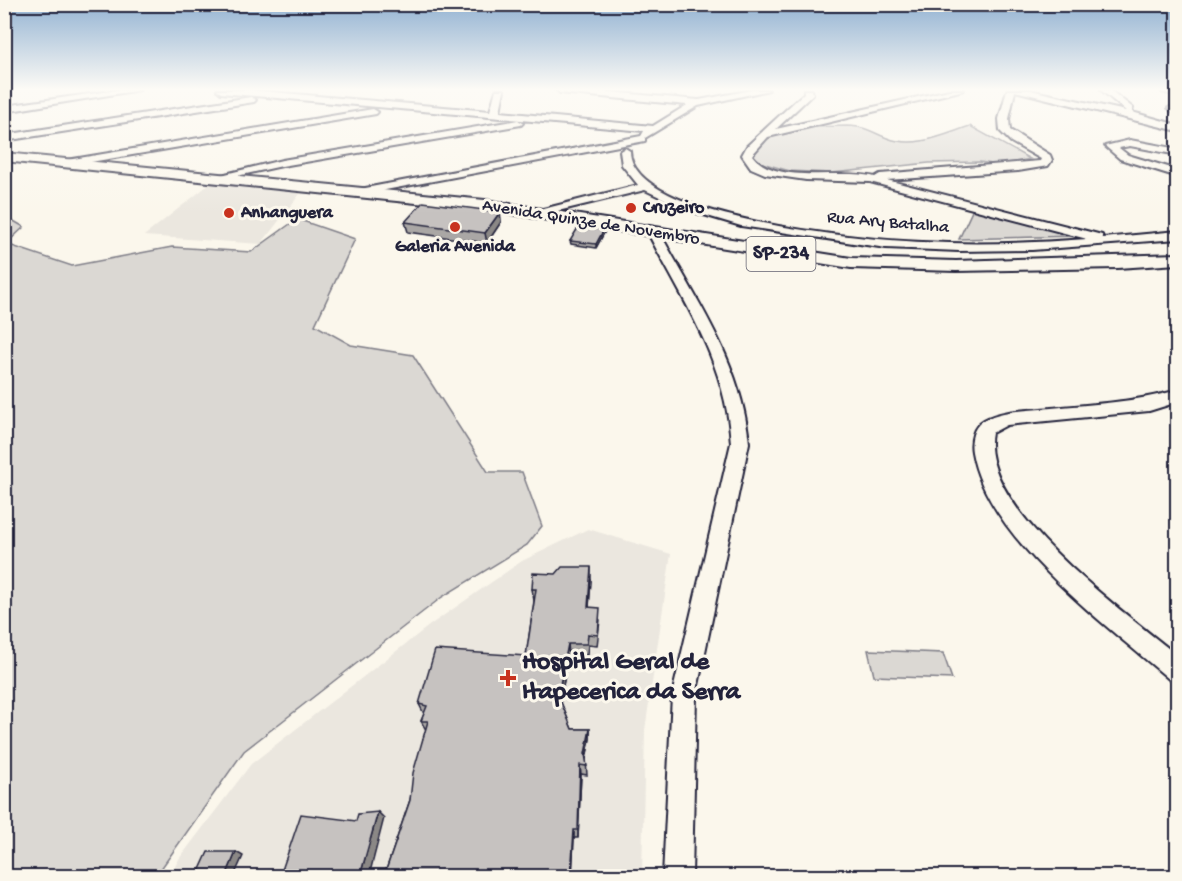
<svg xmlns="http://www.w3.org/2000/svg" width="1182" height="881" font-family="'Gochi Hand',sans-serif">
<style>
.built{fill:#ebe7df}
.green{fill:#dbd8d3;stroke:#7e7d87;stroke-width:1.5}
.lines{fill:none;stroke-linecap:round;stroke-linejoin:round}
.minor-casing{stroke:#22223b;stroke-width:4}
.major-casing{stroke:#22223b;stroke-width:4}
.minor{fill:#fbf7ec;fill-rule:evenodd}
.major{fill:#fbf7ec;fill-rule:evenodd}
.wall{fill:#aaa7a5;stroke:#22223b;stroke-width:1.5}
.shaded-wall{fill:#8b8886;stroke:#22223b;stroke-width:1.5}
.building{fill:#c6c2c0;stroke:#22223b;stroke-width:1.5}
.poi-dot{fill:#c8321e;stroke:#fbf7ec;stroke-width:2}
.labels{text-anchor:middle;dominant-baseline:central;stroke-width:6;stroke-linejoin:round;paint-order:stroke}
.far-poi-label{font-size:18px;font-weight:bold;fill:#22223b;stroke:#fbf7ec;text-anchor:start}
.far-street-label{font-size:18px;fill:#22223b;stroke:#fbf7ec}
.shield{fill:#fbf7ec;stroke:#636270;stroke-width:1.5}
.shield-label{font-size:20px;font-weight:bold;fill:#22223b}
.near-poi-label{font-size:26px;font-weight:bold;fill:#22223b;stroke:#fbf7ec;text-anchor:start}
</style>
<rect width="100%" height="100%" fill="#fbf7ec"/>
<filter id="ink" filterUnits="userSpaceOnUse"><feTurbulence type="fractalNoise" baseFrequency=".0167" numOctaves="2"/><feDisplacementMap in="SourceGraphic" scale="12" xChannelSelector="R" yChannelSelector="G"/><feConvolveMatrix kernelMatrix="1 2 1 2 8 2 1 2 1" color-interpolation-filters="sRGB"/></filter>
<g filter="url(#ink)">
<path class="built" d="M212 182 303 190 261 244 144 236Z
M588 529 671 554 645 730 642 876H170L179 859 251 764 430 625 522 561Z"/>
<path class="green" d="M847 126C868 127 869 131 887 138 915 149 943 135 970 126L1030 159 998 165 980 162 929 163 832 173 790 171 751 160C763 124 817 127 847 126Z
M973 209 1075 236 959 239Z
M5 216 24 227 6 244 72 266 172 247 251 252 297 219 355 239 315 325 351 345 413 355 488 472H522L542 526 527 545 442 597 244 751 156 876H5Z
M868 650 943 653 952 679 874 676Z"/>
<g class="lines">
<g class="minor-casing">
<path id="minor" d="M118 90H140L4 112V106Z
M217 90H249L490 111 496 90H504L500 112 653 126 687 105 560 93 556 90H587L699 100 752 90H769L698 106 645 138V141L364 194 358 191 360 189 641 136 644 131 221 93Z
M804 90H812L813 94 776 129 949 90H964L768 137 752 155C775 186 841 168 875 177L880 174 1040 161 1041 159 1011 142 1000 131 999 119 1007 90H1030L1126 111 1101 90H1110L1133 108 1132 112 1178 125V131L1015 91 1009 119 1010 130 1050 155 1052 160 1048 166 1018 171 887 180 1102 235 1103 238 1178 231V239L1032 250 959 251 886 248 741 226 687 210 645 190 533 217 527 213 638 185 622 165 620 151 625 148 630 151C631 220 869 240 922 242 977 245 1032 243 1087 239L870 182 806 180 765 174 751 168 742 155 747 146 804 93Z
M1161 90H1178V96L1162 92Z
M251 97 256 100 254 102 4 141V135Z
M1178 103V116L1168 108Z
M373 109 378 112 376 114 61 167 56 164 61 161Z
M518 120 523 123 521 125 282 166 219 180 213 177 282 160Z
M1130 140 1178 149V155L1130 146 1119 148 1128 155 1178 170V177L1120 159 1105 146Z
M654 229 660 233C697 302 742 363 749 443L696 695 692 876H663L672 695 731 443C726 362 684 303 648 233Z
M1178 390V402L1149 411 1007 425 992 433C977 508 1126 613 1178 656V684L1170 680C1107 625 987 539 972 452 970 441 973 426 984 420 1003 409 1030 411 1051 408 1094 404 1136 402 1178 390Z"/>
</g>
<g class="major-casing">
<path id="major" d="M4 153 485 200 851 258 956 261 1178 254V264L1118 268 956 271 851 268 485 210 4 161Z"/>
</g>
<use href="#minor" class="minor"/>
<use href="#major" class="major"/>
</g>
<path class="wall" d="M500 212 501 222 487 243 408 232 405 222Z
M604 233 596 248 571 244 570 241Z
M591 580 589 607 600 620 597 646 588 645 587 655H569L560 700 572 729H590V739L586 759 587 775 581 774 578 838H574L572 876H384L410 800 426 730 421 721 424 714 419 704 526 656 534 601 532 589Z"/>
<path class="shaded-wall" d="M500 212 501 222 487 243 485 233Z
M604 229V233L596 248V244Z
M591 567V580L588 619V607Z
M568 644 569 655 559 706 558 695Z
M590 729V739L585 763V754Z
M580 765 581 774 578 838V830Z
M378 812 384 818 369 876H360Z
M574 830V838L572 876H571Z
M236 852 243 856 234 876H226Z"/>
<path class="building" d="M423 202 500 212 485 233 405 222Z
M579 226 604 229 596 244 570 241Z
M562 567H591L588 607 600 608 598 635 588 634 587 644H568L558 695 572 729H590L585 754 587 766 580 765 578 830H574L571 876H384L410 800 413 773 428 721H421L427 706 419 704 435 650 526 656 536 589H532L533 573 556 574Z
M378 812 360 876H280L301 814 356 821 358 814Z
M208 852H236L226 876H197Z"/>
</g>
<linearGradient id="sky" x2="0" y2="1"><stop stop-color="#92b2d2"/><stop offset="0.42" stop-color="#fdfbf6"/><stop offset="1" stop-color="#fdfbf6" stop-opacity="0"/></linearGradient>
<rect width="1182" height="213" fill="url(#sky)"/>
<g class="poi-dot">
<circle cx="631" cy="208" r="6"/>
<circle cx="229" cy="213" r="6"/>
<circle cx="455" cy="227" r="6"/>
<path d="M505 669h6v6h6v6h-6v6h-6v-6h-6v-6h6z"/>
</g>
<g class="labels">
<g class="far-poi-label">
<text x="643" y="208">Cruzeiro</text>
<text x="241" y="213">Anhanguera</text>
<text x="455" y="247" text-anchor="middle">Galeria Avenida</text>
</g>
<g class="far-street-label">
<text transform="translate(591 223) rotate(9)">Avenida Quinze de Novembro</text>
<text transform="translate(888 223) rotate(5)">Rua Ary Batalha</text>
</g>
<rect class="shield" x="746.5" y="237" width="69" height="34" rx="4.5"/>
<g class="shield-label">
<text x="781" y="254">SP-234</text>
</g>
<g class="near-poi-label">
<text x="522" y="663">Hospital Geral de<tspan x="522" dy="30">Itapecerica da Serra</tspan></text>
</g>
</g>
<rect width="1182" height="881" fill="none" stroke="#fbf7ec" stroke-width="24"/>
<rect x="12" y="12" width="1158" height="857" fill="none" stroke="#22223b" stroke-width="2" filter="url(#ink)"/>
</svg>
